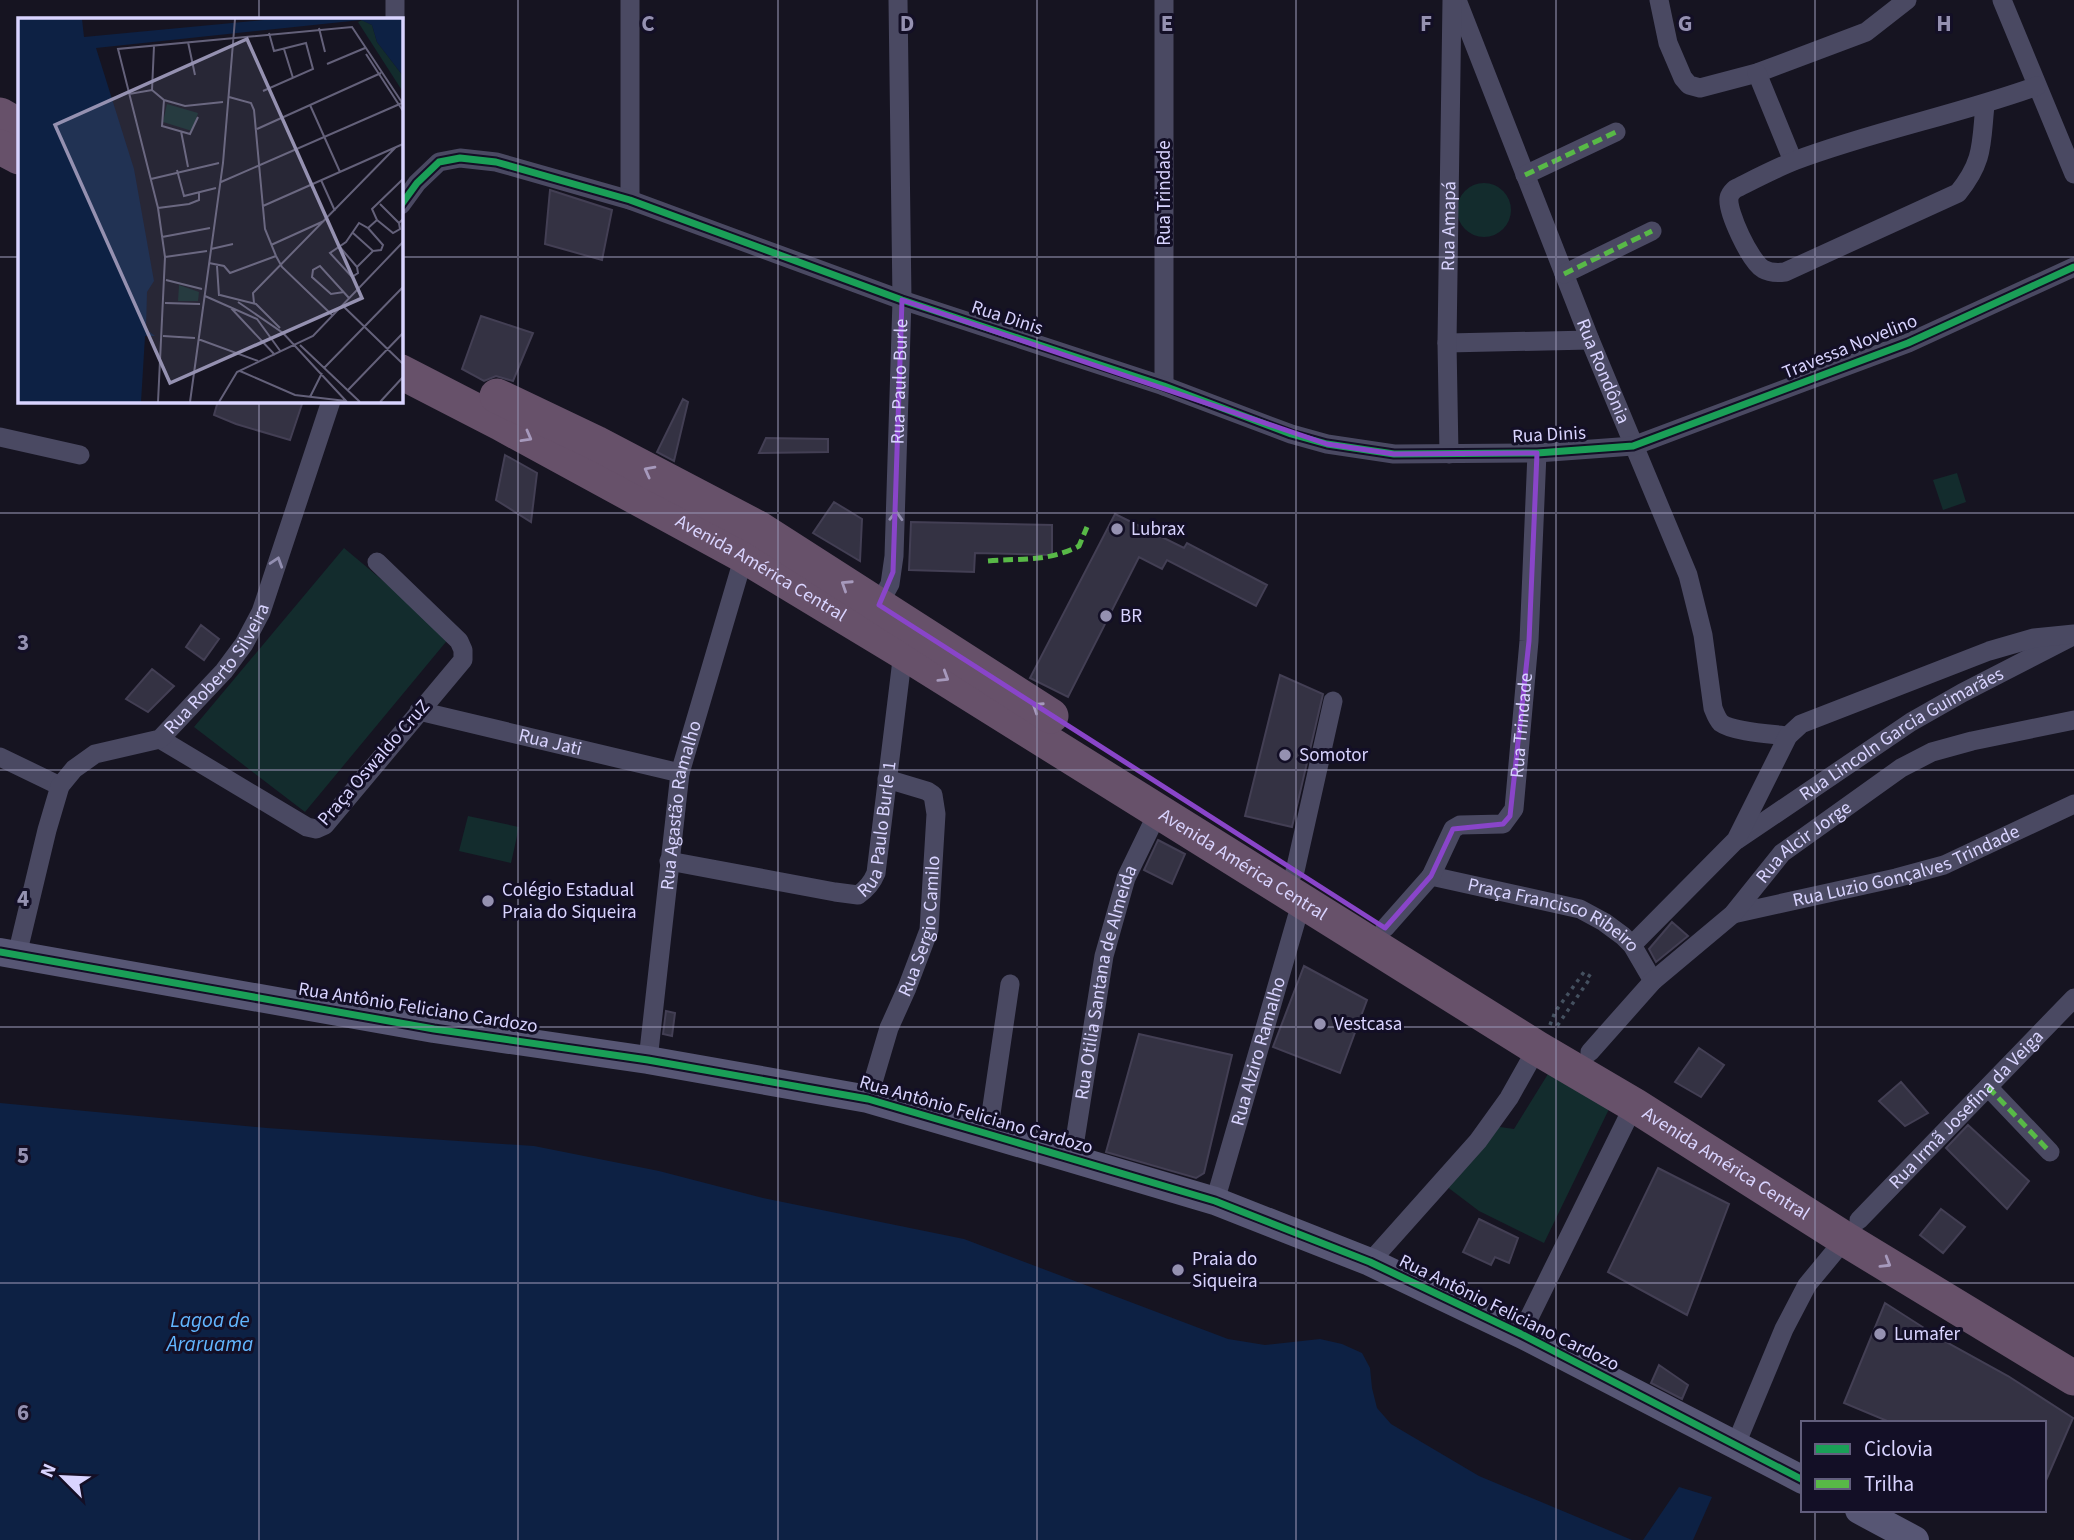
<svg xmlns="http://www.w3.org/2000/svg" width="2074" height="1540" font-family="'Source Sans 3',sans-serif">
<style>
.green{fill:#132c2d}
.water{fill:#0d2144}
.building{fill:#343243;stroke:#433f54;stroke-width:2}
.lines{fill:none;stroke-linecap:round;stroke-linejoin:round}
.path{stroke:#44505f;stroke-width:3.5;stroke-dasharray:3.5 5;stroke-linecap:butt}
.street{stroke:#4a4962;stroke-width:19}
.secondary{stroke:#575674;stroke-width:28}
.highway{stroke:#67516a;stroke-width:35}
.quiet{stroke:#58b947;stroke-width:5;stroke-dasharray:10 5;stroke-linecap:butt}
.cycleway-casing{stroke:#130f26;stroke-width:11}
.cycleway{stroke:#1a9f57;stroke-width:7}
.oneway{stroke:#a699bc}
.oneway2{stroke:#928eb0}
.marked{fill:none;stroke:#8945c9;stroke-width:5;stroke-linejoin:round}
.grid{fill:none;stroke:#9591b1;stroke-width:2;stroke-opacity:0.55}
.poi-dot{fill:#9591b1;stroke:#130f26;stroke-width:2.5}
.labels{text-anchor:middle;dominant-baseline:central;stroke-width:6;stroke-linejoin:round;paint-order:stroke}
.street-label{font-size:19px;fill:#d9d4ff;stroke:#130f26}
.poi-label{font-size:19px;fill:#d9d4ff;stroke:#130f26;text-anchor:start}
.water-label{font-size:21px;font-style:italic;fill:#62b6ff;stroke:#130f26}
.inset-road{fill:none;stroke:#64617a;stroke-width:2}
.view{fill:#9591b1;fill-opacity:0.15;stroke:#9591b1;stroke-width:3.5}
.inset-edge{fill:none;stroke:#d9d4ff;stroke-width:3.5}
.grid-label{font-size:23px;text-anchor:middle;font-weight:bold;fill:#9591b1;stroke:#130f26;stroke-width:6;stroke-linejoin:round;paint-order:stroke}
</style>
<rect width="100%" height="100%" fill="#161421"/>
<path class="green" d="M1457 210a27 27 0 1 1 54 0a27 27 0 1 1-54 0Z
M1957 473 1966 502 1943 510 1933 480Z
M344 548 450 637 305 812 194 727Z
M468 816 519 827 511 863 459 851Z
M1548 1074 1609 1109 1544 1243 1479 1211 1446 1186 1493 1126 1514 1129Z"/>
<path class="water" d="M0 1103 267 1128 534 1146 659 1171 763 1198 964 1239 1228 1339 1265 1345 1320 1339 1342 1344 1362 1353 1370 1368 1372 1388 1377 1408 1391 1424 1479 1476 1632 1540H0Z
M1679 1487 1712 1497 1693 1540H1643Z"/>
<path class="building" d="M550 190 612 210 602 260 545 244Z
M481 316 533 333 513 381 496 376 484 381 462 369Z
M683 399 688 402 674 461 657 452Z
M218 401H303L290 440 236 424 214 415Z
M766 438 828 439V452L759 453Z
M505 455 537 473 531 522 496 500Z
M834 502 862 519 860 561 813 533Z
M1115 514 1184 548 1187 543 1267 585 1256 606 1167 560 1162 569 1139 557 1068 697 1030 678Z
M911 522 1052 525V555L975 553 974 572 909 570Z
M201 625 219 639 204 660 186 647Z
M152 669 174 686 148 712 126 699Z
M1280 675 1323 694 1292 827 1245 816Z
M1158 840 1185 854 1172 884 1144 870Z
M1672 922 1688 936 1656 962 1649 949Z
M1304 966 1367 1000 1340 1073 1273 1047Z
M666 1011 675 1013 672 1036 663 1034Z
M1139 1034 1232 1055 1204 1173 1196 1178 1106 1152Z
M1699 1048 1724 1065 1701 1097 1675 1082Z
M1901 1082 1928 1113 1905 1126 1879 1101Z
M1968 1125 2029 1181 2007 1209 1946 1148Z
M1658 1168 1729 1204 1687 1315 1608 1272Z
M1941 1209 1965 1227 1943 1253 1920 1235Z
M1479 1219 1518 1238 1509 1263 1495 1257 1491 1265 1463 1252Z
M1885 1303 1946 1342 2008 1376 2073 1418 2044 1485V1423H1892L1844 1403Z
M1659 1365 1688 1385 1682 1399 1651 1383Z"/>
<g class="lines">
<path class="path" d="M1550 1025 1555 1012 1584 972 1591 977 1555 1029"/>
<g class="street">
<path d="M630 0V200"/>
<path d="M1164 0V386"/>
<path id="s1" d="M1457 0 1590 340 1688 575 1703 635 1713 708C1715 713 1717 719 1721 723 1733 732 1772 734 1788 736"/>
<path d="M1659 0 1668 43 1683 78 1689 85 1700 88 1757 73 1866 32 1907 0"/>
<path d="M2002 0 2074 174"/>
<path d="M395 19V0"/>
<path d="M1757 73 1793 161"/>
<path d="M1985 105C1981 144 1984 161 1958 193L1785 272C1777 273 1770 273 1763 269 1750 261 1727 212 1729 198 1730 193 1732 192 1735 189 1755 179 1774 169 1794 161 1873 131 1957 115 2037 86"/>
<path d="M1525 175 1616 132"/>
<path d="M401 205 417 183 439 162 460 158 496 162 630 200 902 300 1164 386 1291 434 1327 444 1394 454 1537 453 1633 446 1908 343 2074 267"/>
<path d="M1564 274 1652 231"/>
<path d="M1447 343 1590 340"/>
<path d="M0 437 80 455"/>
<path id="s2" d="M1449 454 1447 343 1452 0"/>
<path id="s3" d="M874 613 890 584 894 556 902 300 898 0"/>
<path id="s4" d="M419 711 680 773"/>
<path d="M160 739 307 827 316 829 325 825 463 660V650L459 641 377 562"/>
<path d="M0 757 60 786"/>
<path id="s5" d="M1737 840 1911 722 1962 693 2069 638"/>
<path id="s6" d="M669 861 835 892 858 895C867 889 872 883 876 873L903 652"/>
<path d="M1295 871 1333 701"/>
<path id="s7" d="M1431 876 1580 909 1604 922 1623 936 1632 945 1653 981"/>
<path id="s8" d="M1733 914 1896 878 1944 865 2074 804"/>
<path id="s9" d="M1385 928 1431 876 1453 829 1460 825 1503 824 1514 809 1529 641 1537 453"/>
<path d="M1632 945 1736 840 1788 736 1801 724 1989 651 2034 638 2074 634"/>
<path id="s10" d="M17 955 47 830 60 786 74 769 95 754 160 739 224 671 244 644 261 612 331 401"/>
<path id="s11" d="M1590 1052 1653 981 1733 914 1782 853 1901 768 1932 752 1972 741 2074 720"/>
<path id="s12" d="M648 1060 680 773 744 556"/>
<path d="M1988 1087 2050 1152"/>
<path id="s13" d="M868 1099 889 1028 907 988 929 930 936 814 933 795 927 791 887 779"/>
<path d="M988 1134 1010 984"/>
<path id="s14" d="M1072 1159 1104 956 1126 878 1158 812"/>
<path id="s15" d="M1215 1201 1302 900"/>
<path id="s16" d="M1859 1220 2074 998"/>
<path d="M1370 1262 1478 1141 1509 1098 1537 1048"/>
<path d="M1521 1334 1634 1105"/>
<path d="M1736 1444 1784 1329 1807 1285 1845 1239"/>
</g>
<path class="secondary" d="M0 952 434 1029 648 1060 868 1099 988 1134 1215 1201 1370 1262 1521 1334 1803 1480
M1859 1510 1915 1540"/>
<g class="highway">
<path d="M0 115 19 126"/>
<path d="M0 147 19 157"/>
<path id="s17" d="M401 372 500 423 744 556 903 652 1537 1048 1634 1105 1845 1239 2074 1378"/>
<path d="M497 396 596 443 758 528 1051 716"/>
</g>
<path class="quiet" d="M1525 175 1616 132
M1564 274 1652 231
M988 561C1022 558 1048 562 1079 546L1087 527
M1988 1087 2050 1152"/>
<g class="cycleway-casing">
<path id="cycleway" d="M401 205 417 183 439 162 460 158 496 162 630 200 902 300 1164 386 1291 434 1327 444 1394 454 1537 453 1633 446 1908 343 2074 267
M0 952 434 1029 648 1060 868 1099 988 1134 1215 1201 1370 1262 1521 1334 1803 1480"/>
</g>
<use href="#cycleway" class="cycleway"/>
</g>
<defs><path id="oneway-chevron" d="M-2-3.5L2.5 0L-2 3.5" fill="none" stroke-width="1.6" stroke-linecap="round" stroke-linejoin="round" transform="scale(1.75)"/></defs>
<g class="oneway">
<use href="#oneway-chevron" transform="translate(527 437) rotate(29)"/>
<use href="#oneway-chevron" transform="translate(649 471) rotate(-152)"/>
<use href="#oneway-chevron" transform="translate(846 585) rotate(-147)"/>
<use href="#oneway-chevron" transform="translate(944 677) rotate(32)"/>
<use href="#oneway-chevron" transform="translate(1037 707) rotate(-147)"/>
<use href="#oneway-chevron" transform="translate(1886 1263) rotate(31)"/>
</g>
<g class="oneway2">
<use href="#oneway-chevron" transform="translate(896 516) rotate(-88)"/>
<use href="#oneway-chevron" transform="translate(277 562) rotate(-72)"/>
</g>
<path class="marked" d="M902 300 1327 444 1394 454 1537 453 1529 641 1510 816 1503 824 1453 829 1431 876 1385 928 879 605 893 572Z"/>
<path class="grid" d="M259 0V19M518 0V1540M778 0V1540M1037 0V1540M1296 0V1540M1556 0V1540M1815 0V1423M0 257H19M401 257H2074M259 401V1540M0 513H2074M0 770H2074M0 1027H2074M0 1283H2074M1815 1510V1540"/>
<g class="poi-dot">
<circle cx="1117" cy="529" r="7"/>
<circle cx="1106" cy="616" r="7"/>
<circle cx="1285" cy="755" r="7"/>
<circle cx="488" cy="901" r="7"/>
<circle cx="1320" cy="1024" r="7"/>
<circle cx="1178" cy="1270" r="7"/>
<circle cx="1880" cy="1334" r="7"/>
</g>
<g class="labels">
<g class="street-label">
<text transform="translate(1164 193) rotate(-90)">Rua Trindade</text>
<text stroke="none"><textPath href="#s2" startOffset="228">Rua Amapá</textPath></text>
<text transform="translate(1007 318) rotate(18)">Rua Dinis</text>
<text transform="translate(1850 347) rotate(-22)">Travessa Novelino</text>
<text stroke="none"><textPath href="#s1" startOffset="399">Rua Rondônia</textPath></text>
<text stroke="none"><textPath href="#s3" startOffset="236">Rua Paulo Burle</textPath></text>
<text transform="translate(1549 435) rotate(-3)">Rua Dinis</text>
<text stroke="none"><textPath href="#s17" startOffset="410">Avenida América Central</textPath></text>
<text stroke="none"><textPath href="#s10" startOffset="380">Rua Roberto Silveira</textPath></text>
<text stroke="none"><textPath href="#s9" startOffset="275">Rua Trindade</textPath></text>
<text stroke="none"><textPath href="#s5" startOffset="196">Rua Lincoln Garcia Guimarães</textPath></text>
<text stroke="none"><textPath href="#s4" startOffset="135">Rua Jati</textPath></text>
<text transform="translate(374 763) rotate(-49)">Praça Oswaldo CruZ</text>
<text stroke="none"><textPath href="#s12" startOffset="257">Rua Agastão Ramalho</textPath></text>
<text stroke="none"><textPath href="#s6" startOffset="264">Rua Paulo Burle 1</textPath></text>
<text stroke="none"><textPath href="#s11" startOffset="301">Rua Alcir Jorge</textPath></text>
<text stroke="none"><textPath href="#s17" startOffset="976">Avenida América Central</textPath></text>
<text stroke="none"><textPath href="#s8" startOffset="180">Rua Luzio Gonçalves Trindade</textPath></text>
<text stroke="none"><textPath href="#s7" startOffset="130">Praça Francisco Ribeiro</textPath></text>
<text stroke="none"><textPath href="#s13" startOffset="182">Rua Sergio Camilo</textPath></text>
<text stroke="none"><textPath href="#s14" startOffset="180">Rua Otilia Santana de Almeida</textPath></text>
<text transform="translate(418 1008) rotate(9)">Rua Antônio Feliciano Cardozo</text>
<text stroke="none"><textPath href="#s15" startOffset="156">Rua Alziro Ramalho</textPath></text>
<text stroke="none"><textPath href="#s16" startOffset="154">Rua Irmã Josefina da Veiga</textPath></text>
<text transform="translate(976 1115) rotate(16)">Rua Antônio Feliciano Cardozo</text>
<text stroke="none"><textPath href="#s17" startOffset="1544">Avenida América Central</textPath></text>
<text transform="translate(1509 1313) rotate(26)">Rua Antônio Feliciano Cardozo</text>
</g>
<g class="poi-label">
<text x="1131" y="529">Lubrax</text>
<text x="1120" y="616">BR</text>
<text x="1299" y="755">Somotor</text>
<text x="502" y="890">Colégio Estadual<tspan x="502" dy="22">Praia do Siqueira</tspan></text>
<text x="1334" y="1024">Vestcasa</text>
<text x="1192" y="1259">Praia do<tspan x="1192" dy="22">Siqueira</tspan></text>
<text x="1894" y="1334">Lumafer</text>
</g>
<g class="water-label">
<text x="210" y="1320">Lagoa de<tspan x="210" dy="24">Araruama</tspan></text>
</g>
</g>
<g transform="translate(18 18)">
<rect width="385" height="385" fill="#161421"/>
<path d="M344 2 354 7 359 24 385 58V74L340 4ZM149 86 180 95 174 113 145 104ZM161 267 181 274 180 283H160Z" fill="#132c2d"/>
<path d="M0 1H64L66 19 256 1H385V58L359 24 354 7 343 2 78 30 116 151 136 263 129 274 128 311 137 318H127L123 384H0Z" fill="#0d2144"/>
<path class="inset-road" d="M301 10 307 34M170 24 177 57M266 31 275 60M348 36 385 93M309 46 347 30M134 72 136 28M245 73 295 51 288 25 256 33 251 15M111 76 134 72 146 82 167 88 205 84M211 79 233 85 236 92 247 211 258 238 264 249 314 297M146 82 144 108 172 116 180 99M292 87 322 154M239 111 363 55M163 113 170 149M159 152 166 178 198 170M133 161 201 145M303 162 317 193M203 164 384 85M362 186 381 205 385 201M245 188 385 126M140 190 171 186 181 182V175M359 202 375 215 382 211 381 205M335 215 355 233 363 232 365 227 350 210M144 219 192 210M253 227 306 203M321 228 339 249 355 233M193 231 215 226M147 239 189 233M191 245 206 248 212 255 258 238M199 248 201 278M339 249 340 255 334 259 312 235 328 224 341 205 350 210 359 202 354 191 385 161M148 262 184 271M326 274 313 276 294 259 295 252 302 248 331 280M202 277 238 286 262 310M187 278 239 301 263 334M220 284 265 315 329 384M147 285 182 286M236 285 235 275 378 129M324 287 385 346M212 289 257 337M145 318 177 320M180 321 240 343M282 327 342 384M306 350 385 269M222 353 277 377 328 383M330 372 385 315M292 379 304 355M140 384 147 239 140 190 100 31 334 9 385 86M172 384 205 145 217 1M201 384 219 354 295 318 385 224M362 384 385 359"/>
<path class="view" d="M229 21 344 280 152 365 37 107Z"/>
<rect width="385" height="385" class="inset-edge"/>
</g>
<g class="grid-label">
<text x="648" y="31">C</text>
<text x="907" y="31">D</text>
<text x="1167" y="31">E</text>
<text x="1426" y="31">F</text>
<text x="1685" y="31">G</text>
<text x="1944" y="31">H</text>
<text x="23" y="650">3</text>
<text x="23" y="906">4</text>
<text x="23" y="1163">5</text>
<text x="23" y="1420">6</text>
</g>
<rect x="1801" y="1421" width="245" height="91" fill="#130f26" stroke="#625e7d" stroke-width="2"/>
<rect x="1815" y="1444" width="35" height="10" fill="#1a9f57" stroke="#625e7d" stroke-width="2"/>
<text x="1864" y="1456" font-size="21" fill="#d9d4ff">Ciclovia</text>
<rect x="1815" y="1479" width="35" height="10" fill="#58b947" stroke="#625e7d" stroke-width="2"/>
<text x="1864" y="1491" font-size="21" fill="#d9d4ff">Trilha</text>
<g transform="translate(63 1477) rotate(294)" stroke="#130f26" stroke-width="5" paint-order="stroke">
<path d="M0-5L12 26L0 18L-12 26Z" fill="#d9d4ff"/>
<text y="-10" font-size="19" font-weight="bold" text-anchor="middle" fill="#d9d4ff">N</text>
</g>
</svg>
